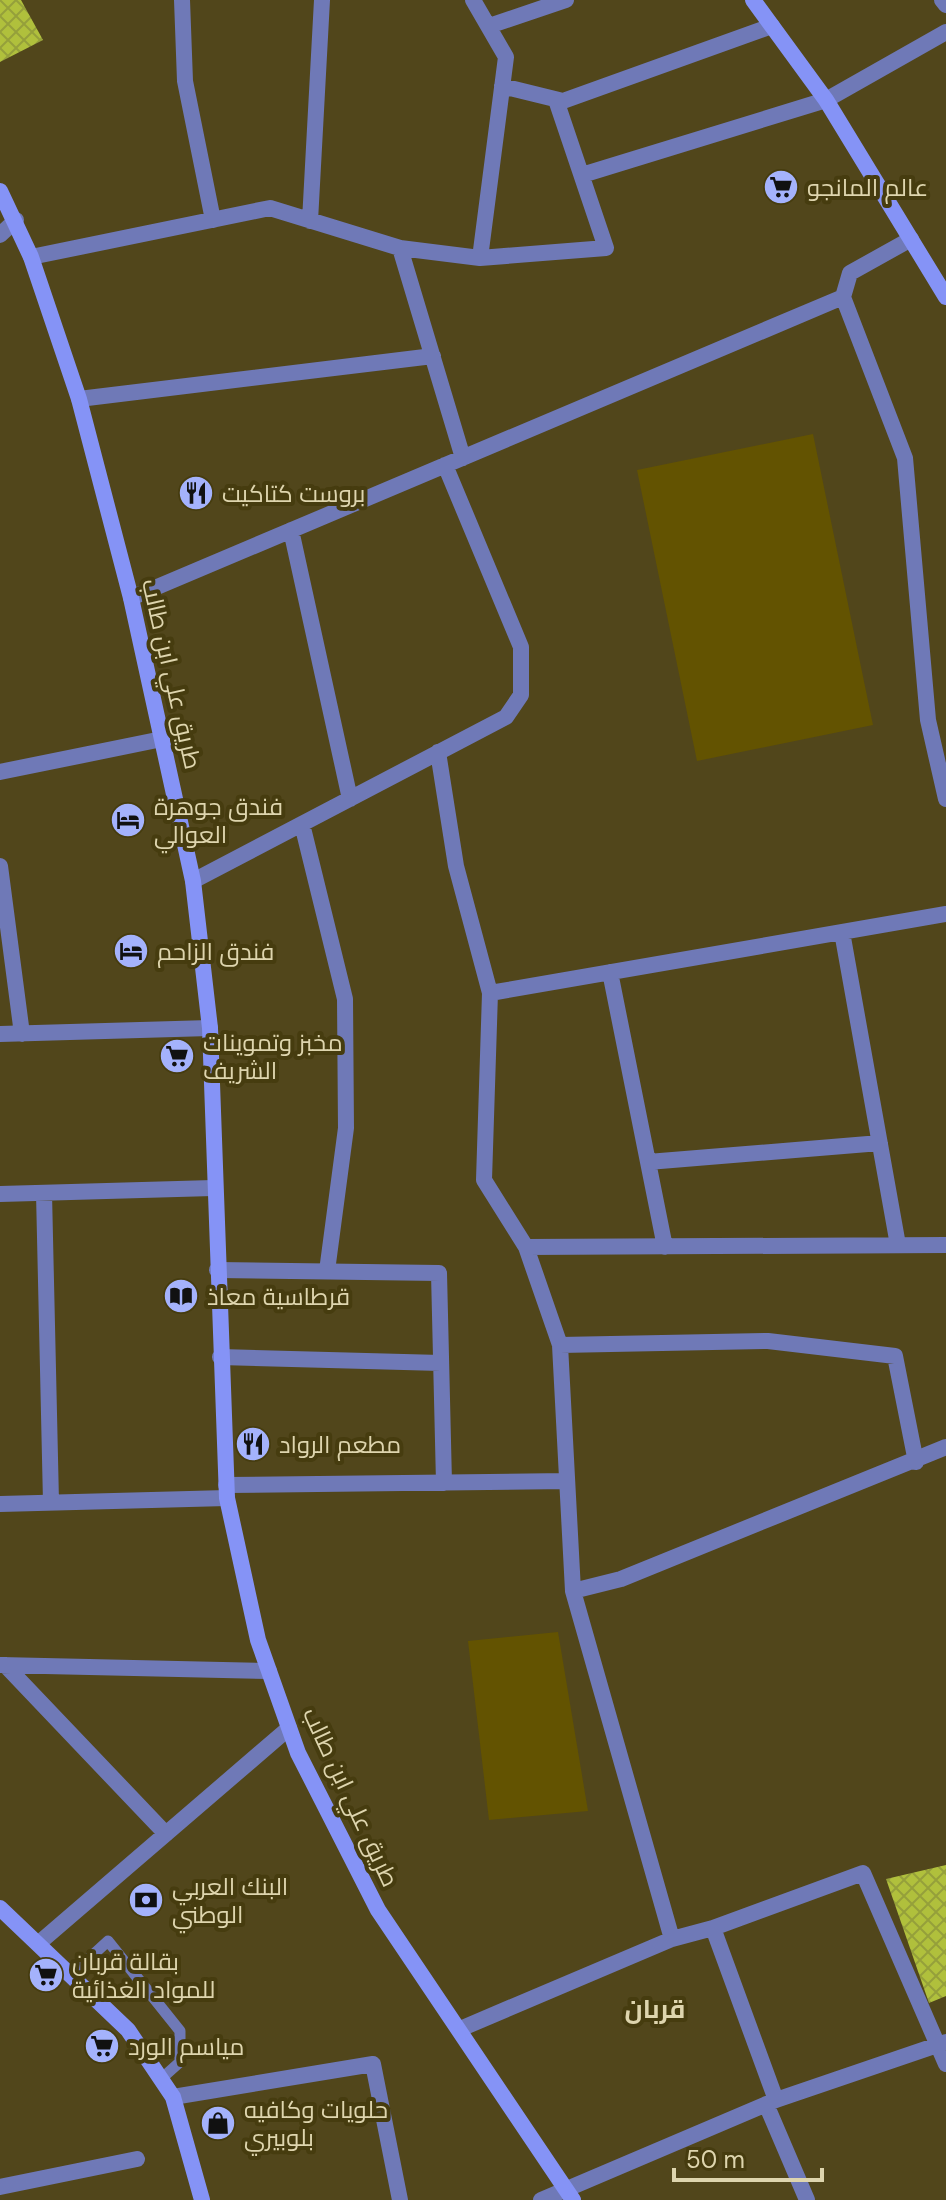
<svg xmlns="http://www.w3.org/2000/svg" width="946" height="2200" font-family="'DM Sans',Cairo,sans-serif">
<style>
.pitch{fill:#635301}
.building{fill:url(#building-cross-hatch)}
.lines{fill:none;stroke-linecap:round;stroke-linejoin:round}
.lane{stroke:#6f79b7;stroke-width:11}
.street{stroke:#6f79b7;stroke-width:16}
.secondary{stroke:#8593f6;stroke-width:16}
.labels{text-anchor:middle;dominant-baseline:central;stroke-width:8;stroke-linejoin:round;paint-order:stroke}
.poi-label{font-size:24px;fill:#ded5ae;stroke:#463c0f;text-anchor:start}
.street-label{font-size:24px;fill:#ded5ae;stroke:#463c0f}
.neighbourhood-label{font-size:26px;font-weight:bold;fill:#ded5ae;stroke:#463c0f}
</style>
<defs>
<pattern id="building-cross-hatch" width="8" height="8" patternUnits="userSpaceOnUse" patternTransform="scale(2)"><rect width="8" height="8" fill="#b0c03c"/><path d="M0 0l8 8M0 8l8-8" fill="none" stroke="#95a03a"/></pattern>
</defs>
<rect width="100%" height="100%" fill="#51461b"/>
<path class="pitch" d="M813 434 873 725 697 761 637 470Z
M558 1632 588 1811 489 1820 468 1641Z"/>
<path class="building" d="M0 0H21L43 40 0 62Z
M946 1865V1996L929 2003 886 1879Z"/>
<g class="lines">
<path class="lane" d="M71 1975 108 1941 180 2031V2062L161 2079"/>
<path class="street" d="M182 0 185 81 213 220
M473 0 506 57 480 258
M942 0 946 5
M489 26 566 0
M502 86 563 101 772 26
M582 175 826 100 946 32
M310 221 322 0
M0 235 16 220
M400 248 480 258 606 248 556 100
M31 257 270 208 400 248 463 458
M843 297 905 458 928 720 946 799
M79 399 433 356
M291 530 350 799
M131 598 843 297 850 273 911 239
M438 752 456 866 490 993 484 1180 526 1247 560 1345 573 1591 672 1939 713 1928 776 2100
M0 772 162 739
M302 824 345 999 346 1128 327 1271
M0 866 22 1034
M193 881 506 717 521 695V647L445 465
M842 932 898 1245
M610 972 665 1247
M490 993 946 914
M0 1034 210 1028
M648 1162 880 1143
M44 1193 51 1502
M0 1194 213 1188
M526 1247 946 1245
M217 1270 439 1273 444 1483
M560 1345 768 1341 895 1356 916 1462
M220 1357 441 1363
M226 1485 567 1481
M0 1504 227 1498
M573 1591 621 1579 946 1447
M0 1665 269 1671
M5 1665 166 1834
M713 1928 863 1873 946 2064
M39 1943 289 1728
M460 2029 672 1939
M173 2097 373 2064 400 2200
M766 2104 807 2200
M0 2187 137 2159
M541 2200 776 2100 946 2042"/>
<path class="secondary" d="M753 0 826 100 946 297
M0 191 31 257 79 399 131 598 193 881 210 1028 227 1498 258 1640 298 1753 378 1910 573 2200
M0 1908 128 2030 173 2097 202 2200"/>
</g>
<defs>
<g id="supermarket-disc" transform="scale(1.8)"><circle r="9.5" fill="#a4b2fc" stroke="#463c0f"/><path d="M-6-5.5h2.5l.6 2H6L4.5 2H-2.5L-4.4-4H-6ZM-1.5 3.2a1.3 1.3 0 1 0 .1 0ZM3 3.2a1.3 1.3 0 1 0 .1 0Z" fill="#111"/></g>
<g id="restaurant-disc" transform="scale(1.8)"><circle r="9.5" fill="#a4b2fc" stroke="#463c0f"/><path d="M-5-6h1v4h1v-4h1v4h1v-4h1v5L-1.5 .5V6h-2V.5L-5-1ZM5-6V6H3V1.5H1.5Q1.5-4 5-6Z" fill="#111"/></g>
<g id="hotel-disc" transform="scale(1.8)"><circle r="9.5" fill="#a4b2fc" stroke="#463c0f"/><path d="M-6-4.5h1.5V1H6V5H4.5V3h-9V5H-6ZM-4 0a1.8 1.8 0 1 1 3.6 0ZM.5 0V-2.5h3Q6-2.5 6 0Z" fill="#111"/></g>
<g id="library-disc" transform="scale(1.8)"><circle r="9.5" fill="#a4b2fc" stroke="#463c0f"/><path d="M-6-4Q-3-5.5-.7-3.5V5Q-3 3-6 4ZM6-4Q3-5.5 .7-3.5V5Q3 3 6 4Z" fill="#111"/></g>
<g id="bank-disc" transform="scale(1.8)"><circle r="9.5" fill="#a4b2fc" stroke="#463c0f"/><path d="M-6-4H6V4H-6ZM0-2.3a2.3 2.3 0 1 0 0 4.6a2.3 2.3 0 1 0 0-4.6Z" fill="#111"/></g>
<g id="shop-disc" transform="scale(1.8)"><circle r="9.5" fill="#a4b2fc" stroke="#463c0f"/><path d="M-5-2.5h2.3a2.7 3.5 0 0 1 5.4 0H5L5.5 6h-11ZM-1.5-2.5h3a1.5 2.3 0 0 0-3 0Z" fill="#111"/></g>
</defs>
<g fill-rule="evenodd">
<use href="#supermarket-disc" x="781" y="187"/>
<use href="#restaurant-disc" x="196" y="493"/>
<use href="#hotel-disc" x="128" y="820"/>
<use href="#hotel-disc" x="131" y="951"/>
<use href="#supermarket-disc" x="177" y="1056"/>
<use href="#library-disc" x="181" y="1296"/>
<use href="#restaurant-disc" x="253" y="1444"/>
<use href="#bank-disc" x="146" y="1900"/>
<use href="#supermarket-disc" x="46" y="1975"/>
<use href="#supermarket-disc" x="102" y="2046"/>
<use href="#shop-disc" x="218" y="2123"/>
</g>
<g class="labels">
<g class="poi-label">
<text x="807" y="187">عالم المانجو</text>
<text x="222" y="493">بروست كتاكيت</text>
<text x="154" y="806">فندق جوهرة<tspan x="154" dy="28">العوالي</tspan></text>
<text x="157" y="951">فندق الزاحم</text>
<text x="203" y="1042">مخبز وتموينات<tspan x="203" dy="28">الشريف</tspan></text>
<text x="207" y="1296">قرطاسية معاذ</text>
<text x="279" y="1444">مطعم الرواد</text>
<text x="172" y="1886">البنك العربي<tspan x="172" dy="28">الوطني</tspan></text>
<text x="72" y="1961">بقالة قربان<tspan x="72" dy="28">للمواد الغذائية</tspan></text>
<text x="128" y="2046">مياسم الورد</text>
<text x="244" y="2109">حلويات وكافيه<tspan x="244" dy="28">بلوبيري</tspan></text>
</g>
<g class="street-label">
<text transform="translate(172 674) rotate(77)">طريق علي ابن طالب</text>
<text transform="translate(351 1797) rotate(65)">طريق علي ابن طالب</text>
</g>
<g class="neighbourhood-label">
<text x="655" y="2009">قربان</text>
</g>
</g>
<path d="M674 2168v12h148v-12" fill="none" stroke="#ded5ae" stroke-width="4"/>
<text x="686" y="2168" font-size="24" fill="#ded5ae" stroke="#463c0f" stroke-width="6" paint-order="stroke">50 m</text>
</svg>
